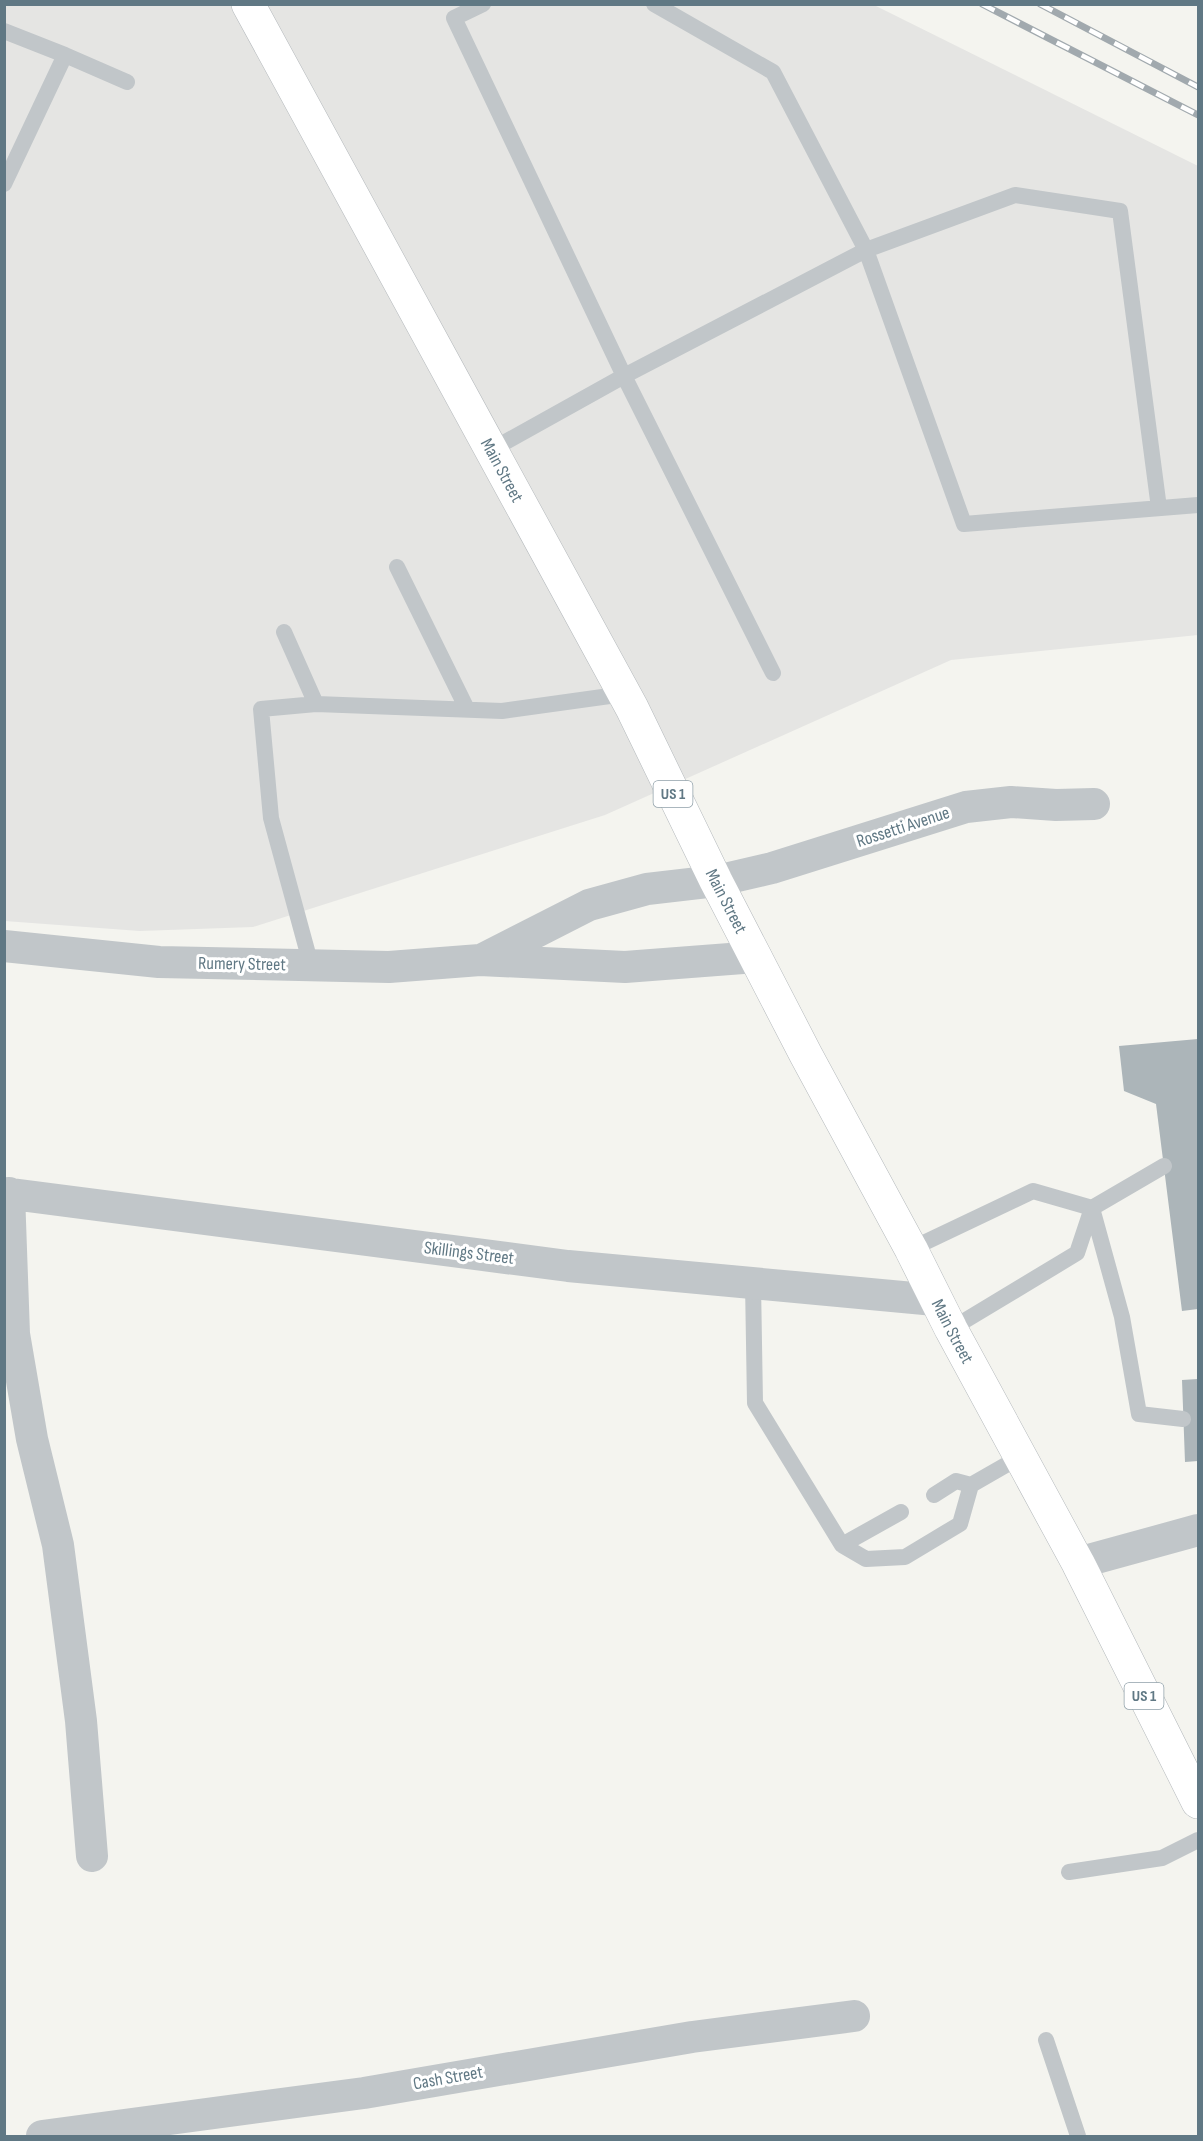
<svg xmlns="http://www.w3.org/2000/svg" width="1203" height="2141" font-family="'Sofia Sans Condensed',sans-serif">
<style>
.built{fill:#e5e5e3}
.building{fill:#acb5b9}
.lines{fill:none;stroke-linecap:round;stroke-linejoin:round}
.primary-casing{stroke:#b4b9bc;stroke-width:34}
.lane{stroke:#c1c6c9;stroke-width:16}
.street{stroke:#c1c6c9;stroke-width:32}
.primary{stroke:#fff;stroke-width:33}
.rail-casing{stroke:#a1a9ae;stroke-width:7}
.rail{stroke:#fff;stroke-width:4.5;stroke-dasharray:14;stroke-linecap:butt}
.labels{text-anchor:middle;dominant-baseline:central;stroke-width:6;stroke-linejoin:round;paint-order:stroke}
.shield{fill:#fff;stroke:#90a0a9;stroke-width:1.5}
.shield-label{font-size:16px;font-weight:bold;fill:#607884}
.street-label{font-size:18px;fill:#607884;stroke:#fff}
</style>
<rect width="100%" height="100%" fill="#f4f4ef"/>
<path class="built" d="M4 5H874L1198 166V635L951 660 605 815 253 927 140 931 5 921Z"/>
<path class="building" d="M1198 1039V1309L1182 1311 1156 1104 1124 1091 1119 1046Z
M1198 1379V1461L1185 1462 1182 1380Z"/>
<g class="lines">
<g class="primary-casing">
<g id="primary">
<path id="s1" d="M248 4 632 708 716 881 806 1055 911 1249 951 1329 1078 1563 1198 1802"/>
</g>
</g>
<path class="lane" d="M483 4 454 18 624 376 773 673
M654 4 773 72 866 250 964 524 1198 505
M4 31 65 55 4 184
M65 55 127 82
M491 450 624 376 866 250 1015 195 1120 211 1159 508
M397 567 467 709
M284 632 316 704
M311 965 271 818 261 709 316 704 502 711 624 694
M1164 1166 1092 1208 1122 1317 1139 1414 1183 1419
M911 1249 1033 1191 1092 1208 1077 1253 951 1329
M753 1283 755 1403 842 1545 866 1559 905 1557 960 1524 971 1485 1020 1457
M934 1495 956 1481 971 1485
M842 1545 901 1512
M1069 1872 1162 1858 1198 1840
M1046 2040 1078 2136"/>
<path class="street" d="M4 946 159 962 389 967 480 960 625 967 756 957
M481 960 589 905 647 889 716 881 772 868 966 807 1011 802 1056 805 1094 804
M4 1193 568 1266 935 1300
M9 1193 14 1334 32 1439 58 1545 81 1721 92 1856
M1078 1563 1198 1530
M42 2136 364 2093 692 2037 854 2016"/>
<use href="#primary" class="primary"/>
<g class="rail-casing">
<path id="rail" d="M982 4 1198 115
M1040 4 1198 87"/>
</g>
<use href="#rail" class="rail"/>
</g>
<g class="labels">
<g class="shield">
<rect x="653.5" y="781" width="39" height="26" rx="4.5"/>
<rect x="1124.5" y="1683" width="39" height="26" rx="4.5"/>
</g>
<g class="shield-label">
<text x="673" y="794">US 1</text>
<text x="1144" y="1696">US 1</text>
</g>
<g class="street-label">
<text stroke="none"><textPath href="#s1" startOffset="531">Main Street</textPath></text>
<text transform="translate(903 827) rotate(-18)">Rossetti Avenue</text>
<text stroke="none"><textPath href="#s1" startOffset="1017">Main Street</textPath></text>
<text transform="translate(242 964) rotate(1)">Rumery Street</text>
<text transform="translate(469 1253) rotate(7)">Skillings Street</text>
<text stroke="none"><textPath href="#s1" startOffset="1503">Main Street</textPath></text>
<text transform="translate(448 2078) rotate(-10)">Cash Street</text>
</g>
</g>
<rect width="1203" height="2141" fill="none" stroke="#607884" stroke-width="12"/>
</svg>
